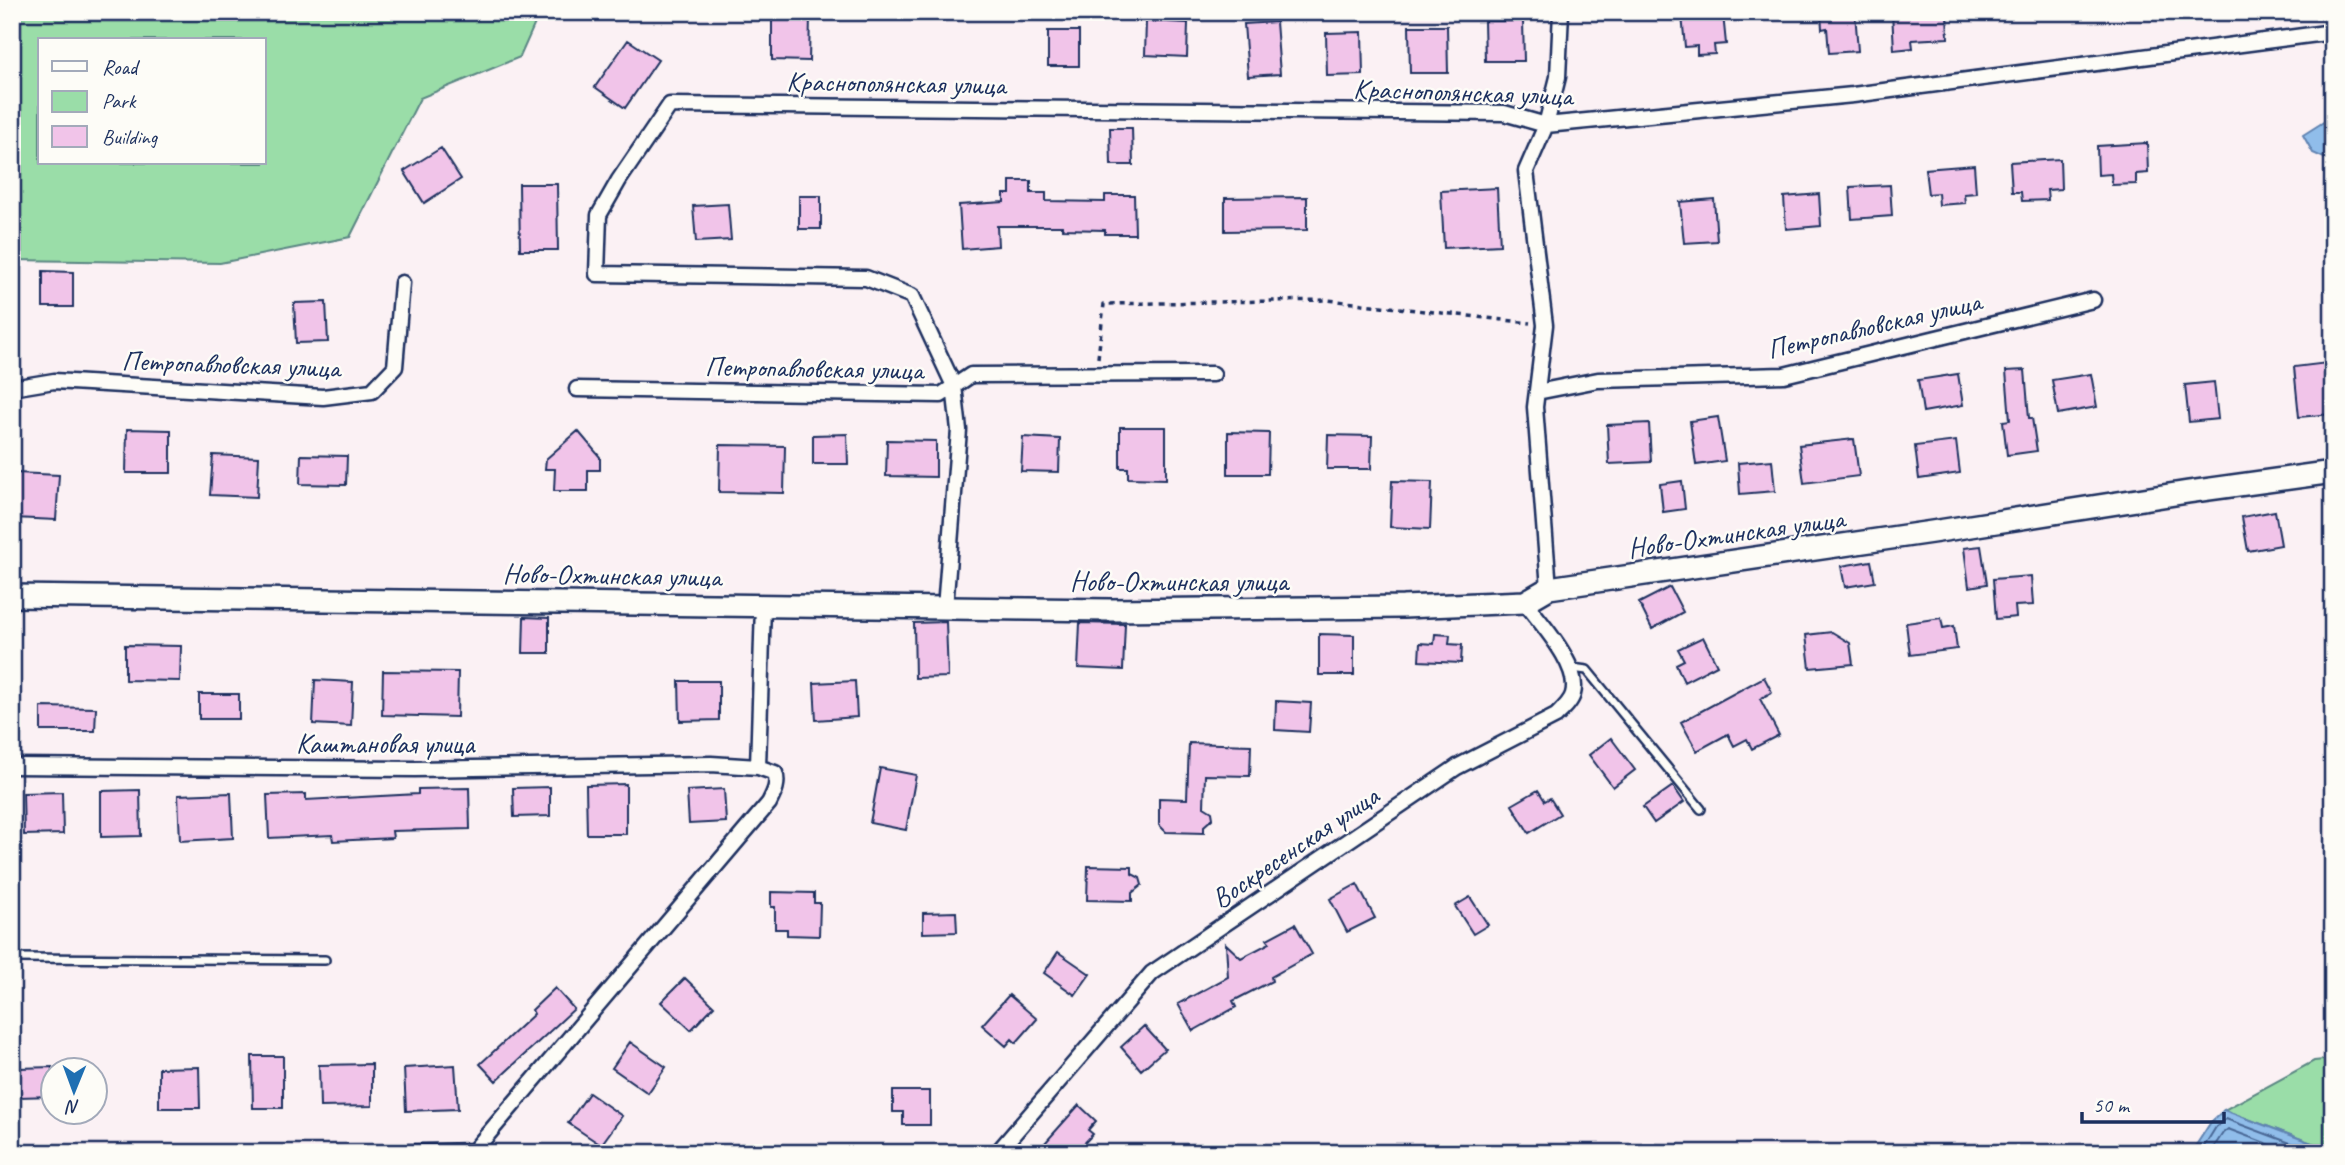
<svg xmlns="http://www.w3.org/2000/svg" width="2345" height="1165" font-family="Caveat,sans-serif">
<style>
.green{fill:#9adda8;stroke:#5a8683;stroke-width:2;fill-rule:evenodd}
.water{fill:#90bdea;stroke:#6184b2;stroke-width:2}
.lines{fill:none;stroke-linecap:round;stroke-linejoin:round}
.shore{stroke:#4a6896;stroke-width:2}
.building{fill:#f1c4e9;stroke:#1b2f5e;stroke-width:2}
.lane-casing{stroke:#1b2f5e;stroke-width:12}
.street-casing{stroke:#1b2f5e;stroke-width:19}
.secondary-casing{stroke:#1b2f5e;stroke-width:26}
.path{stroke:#1b2f5e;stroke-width:3.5;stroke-dasharray:5 5;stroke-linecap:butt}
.lane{stroke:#fdfcf7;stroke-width:7}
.street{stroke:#fdfcf7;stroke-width:14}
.secondary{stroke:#fdfcf7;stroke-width:21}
.labels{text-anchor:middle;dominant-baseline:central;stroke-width:5;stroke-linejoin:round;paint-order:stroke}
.street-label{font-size:28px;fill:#1b2f5e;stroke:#fdfcf7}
</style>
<rect width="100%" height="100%" fill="#fbf1f4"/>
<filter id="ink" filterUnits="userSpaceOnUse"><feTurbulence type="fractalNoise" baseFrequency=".0143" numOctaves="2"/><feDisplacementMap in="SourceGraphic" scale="14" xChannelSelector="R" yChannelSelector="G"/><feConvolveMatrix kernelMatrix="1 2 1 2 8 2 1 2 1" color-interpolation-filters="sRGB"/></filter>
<g filter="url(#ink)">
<path class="green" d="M12 12H540L520 57 420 98 350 237 220 263 12 260ZM40 40H264V163H40Z
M2333 1059V1151L2224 1110 2314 1061Z"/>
<path class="water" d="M2333 116V162L2313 153 2303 135Z
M2224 1110 2333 1151V1153H2191L2211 1122Z"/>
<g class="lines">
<path class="shore" d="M2200 1153 2216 1127 2226 1119 2317 1153
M2210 1153 2223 1133 2228 1129 2292 1153"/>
</g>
<path class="building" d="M1695 12H1710L1711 15 1723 14 1726 44 1714 45 1715 54 1697 55V46L1685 47 1682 15 1695 14Z
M1821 12H1855L1858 51 1829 53 1827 28 1822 29Z
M1892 12H1947L1948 38 1912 40 1913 48 1894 50Z
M772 14 810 15 809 61 772 60Z
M1146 21 1188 23 1187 57 1145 55Z
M1484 21H1523L1524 61H1485Z
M1276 22 1280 74 1248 76 1244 24Z
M1409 26H1447L1448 73H1410Z
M1048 31H1079V66H1048Z
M1362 32 1363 75 1327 76 1326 33Z
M628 40 658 60 625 108 595 87Z
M1110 128H1132L1133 165H1111Z
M2147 143 2148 173 2136 174V184L2112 185 2111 174 2098 175 2097 146Z
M441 148 461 179 424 203 404 171Z
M2060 159 2061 189 2047 190 2048 200 2022 201 2021 192H2012L2010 162Z
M1974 165 1976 193 1964 194 1965 203 1939 205 1938 193 1928 194 1925 169Z
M1010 181H1031V193H1046V201L1105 202V195H1134L1135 234H1105V230L1062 229V226H997L998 246 962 249 959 205 1004 202V194H1010Z
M519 184H557L558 250H520Z
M1890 185 1892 216 1852 219 1850 187Z
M1497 188 1500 245 1444 248 1441 191Z
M1819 194 1821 226 1786 229 1784 197Z
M799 196H821V229H799Z
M1307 197V230L1225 231V198Z
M1714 199 1717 241 1684 243 1680 202Z
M728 204 731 240 696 242 693 206Z
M43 271 73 272V307H43Z
M326 302 328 342 296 343 294 303Z
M2327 363 2332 414 2299 417 2294 367Z
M2025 370 2029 418H2032L2037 451 2007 455 2003 421 2010 420 2006 371Z
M1958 374 1963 405 1923 412 1918 380Z
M2091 374 2097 407 2058 414 2052 380Z
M2214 382 2218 419 2189 422 2185 385Z
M1718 417 1725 461 1696 465 1690 421Z
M1649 423 1651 462 1609 464 1607 425Z
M1120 427H1166V479L1128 478V468H1120Z
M127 429 171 430V473H126Z
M578 431 600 457V470H588V491H554L555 469H545L546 459Z
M1228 432 1269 433 1268 474H1228Z
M847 434 848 464H813V435Z
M1328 435 1372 436 1371 469H1327Z
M1023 437 1060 439 1059 472 1021 471Z
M1854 439 1859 476 1804 483 1799 445Z
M887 440 936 441V477L886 476Z
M1956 441 1960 473 1919 479 1915 446Z
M720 445 785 446 784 493 719 492Z
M213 455 259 457 257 497 210 495Z
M301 455 347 456 346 485 300 484Z
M1772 460 1775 491 1740 494 1738 463Z
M16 473 59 475 56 520 14 518Z
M1392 481 1432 482 1430 529 1390 527Z
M1682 481 1685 509 1663 512 1660 484Z
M2275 511 2281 545 2248 551 2242 517Z
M1981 546 1987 584 1969 587 1964 548Z
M1871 561 1875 582 1845 587 1841 566Z
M2031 576 2033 605 2015 606 2016 617 1996 619 1993 579Z
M1670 587 1683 612 1652 629 1639 603Z
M524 617 549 618V653H523Z
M1941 618 1943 628 1954 626 1957 649 1910 655 1906 623Z
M946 622 948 677 915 678 914 623Z
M1080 623 1125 624 1123 670 1078 668Z
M1832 632 1850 643 1853 664 1810 668 1806 635Z
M1319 634 1354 635V675H1319Z
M1435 634 1450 635 1449 644 1462 645 1461 663 1419 661 1420 643 1434 644Z
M1703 637 1717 665 1684 682 1676 664 1684 660 1678 649Z
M125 645 181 646 180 681 125 680Z
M383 671 458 672 457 717 382 715Z
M1764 677 1772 692 1760 699 1779 735 1752 749 1747 739 1734 746 1728 734 1697 751 1681 722Z
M315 680 353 682 351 726 313 724Z
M679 681H719V720L680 721Z
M855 681 857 717 816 720 814 683Z
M199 694H239V719H199Z
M1276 701 1311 703 1309 732 1275 730Z
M41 707 96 708 95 731H41Z
M1611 738 1635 770 1613 787 1589 755Z
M1189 743 1251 745 1250 776 1205 775 1204 807 1212 812 1213 818 1204 826V833L1166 832 1159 825V798L1187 799Z
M880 768 916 775 906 830 870 823Z
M626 784V834H587L586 785Z
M1673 786 1684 802 1654 823 1643 807Z
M550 787V816L514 817 513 788Z
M469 788 470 829 392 831 393 838 333 841 332 835 269 838 267 795 306 794V800L418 794V789Z
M724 789 726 822 689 824 687 791Z
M140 790 141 836 101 837V791Z
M1538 790 1545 801 1550 798 1560 814 1529 833 1512 805Z
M62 792 63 834 24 835 23 793Z
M231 793 233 838 180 841 178 795Z
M1088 866 1132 867V874L1140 878 1142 885 1132 893V901L1087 900Z
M1357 884 1375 918 1347 932 1330 899Z
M771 892 814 893V903H820L819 936 787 935V929H775V907H771Z
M1470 897 1488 925 1473 934 1455 906Z
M956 912 957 932 923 933V913Z
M1295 924 1312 954 1271 977 1272 981 1233 1001 1236 1007 1193 1031 1178 1004 1228 977 1226 944 1241 958 1270 943 1267 939Z
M1058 952 1090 974 1075 995 1044 973Z
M685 978 714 1006 691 1030 661 1002Z
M555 988 574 1009 496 1081 480 1064 534 1014 532 1010Z
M1009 995 1037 1019 1016 1043 1012 1039 1006 1046 982 1025Z
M1144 1026 1165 1049 1141 1070 1121 1047Z
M630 1042 666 1067 648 1093 612 1068Z
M252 1056H283V1108H253Z
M372 1064V1106L320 1107 319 1065Z
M455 1065 458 1109 406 1111 404 1068Z
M52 1067V1096L19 1097V1068Z
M199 1067 200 1108H159V1068Z
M893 1091H930V1125H903V1112H893Z
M589 1093 622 1116 601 1145 568 1123Z
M1079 1105 1096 1121 1088 1130 1093 1134 1075 1153H1069L1063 1147 1057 1153H1036Z"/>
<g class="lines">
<g class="lane-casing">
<path id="lane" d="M1572 668 1587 670 1701 809
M12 958 325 960"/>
</g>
<g class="street-casing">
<path id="street" d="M12 388 54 381 323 397 372 391 395 367 402 283
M577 389 941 395 971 375 1213 374
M1537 392 1598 380 1784 375 2093 300
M1549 588 1535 407 1545 325 1526 171 1546 125 1558 77 1561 12
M945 608 959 430 954 386 912 296 866 278 597 274 599 215 619 180 670 105 1504 113 1546 125 1853 95 2333 32
M12 766 415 769 711 764 758 767
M397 1153 473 1151
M472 1153 769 803C774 793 779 784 775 773L758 767 763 606
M997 1153 1152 973 1457 767 1556 716C1563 709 1571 702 1573 694 1581 666 1541 624 1525 602"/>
</g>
<g class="secondary-casing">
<path id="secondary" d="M12 596 1110 610 1403 607 1525 602 1549 588 1932 532 2188 492 2333 472"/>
</g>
<path class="path" d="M1098 358 1104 304 1328 300 1530 323"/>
<use href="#lane" class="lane"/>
<use href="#street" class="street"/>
<use href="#secondary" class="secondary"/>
</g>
</g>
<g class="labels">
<g class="street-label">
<text transform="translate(896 83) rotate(1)">Краснополянская улица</text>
<text transform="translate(1463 92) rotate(2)">Краснополянская улица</text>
<text transform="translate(1874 325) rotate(-13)">Петропавловская улица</text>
<text transform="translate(231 364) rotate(2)">Петропавловская улица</text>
<text transform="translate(814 368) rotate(1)">Петропавловская улица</text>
<text transform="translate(1736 533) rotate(-8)">Ново-Охтинская улица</text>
<text transform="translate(612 575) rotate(1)">Ново-Охтинская улица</text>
<text x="1179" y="581">Ново-Охтинская улица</text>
<text x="385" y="743">Каштановая улица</text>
<text transform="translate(1295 847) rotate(-34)">Воскресенская улица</text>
</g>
</g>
<rect width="2345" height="1165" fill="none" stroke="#fdfcf7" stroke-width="42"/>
<rect x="21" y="21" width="2303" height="1123" fill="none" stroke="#1b2f5e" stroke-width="2.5" filter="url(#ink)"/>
<rect x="38" y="38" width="228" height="126" fill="#fdfcf7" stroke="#a3aaba" stroke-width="2"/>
<rect x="52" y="61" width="35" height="10" fill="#fdfcf7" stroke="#a3aaba" stroke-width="2"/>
<text x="102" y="74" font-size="21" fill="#1b2f5e">Road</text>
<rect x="52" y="91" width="35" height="21" fill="#9adda8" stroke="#a3aaba" stroke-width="2"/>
<text x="102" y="108" font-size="21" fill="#1b2f5e">Park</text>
<rect x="52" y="126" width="35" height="21" fill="#f1c4e9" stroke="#a3aaba" stroke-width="2"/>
<text x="102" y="144" font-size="21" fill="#1b2f5e">Building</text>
<g transform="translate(74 1091) rotate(181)"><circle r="33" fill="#fdfcf7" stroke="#a3aaba" stroke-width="2"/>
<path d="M0-5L12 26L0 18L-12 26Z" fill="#1f6fb2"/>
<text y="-10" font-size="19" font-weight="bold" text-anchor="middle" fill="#1b2f5e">N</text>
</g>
<path d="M2082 1112v10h142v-10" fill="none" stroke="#1b2f5e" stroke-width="3.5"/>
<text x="2093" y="1112" font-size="21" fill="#1b2f5e" stroke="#fdfcf7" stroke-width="5" paint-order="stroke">50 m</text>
</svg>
